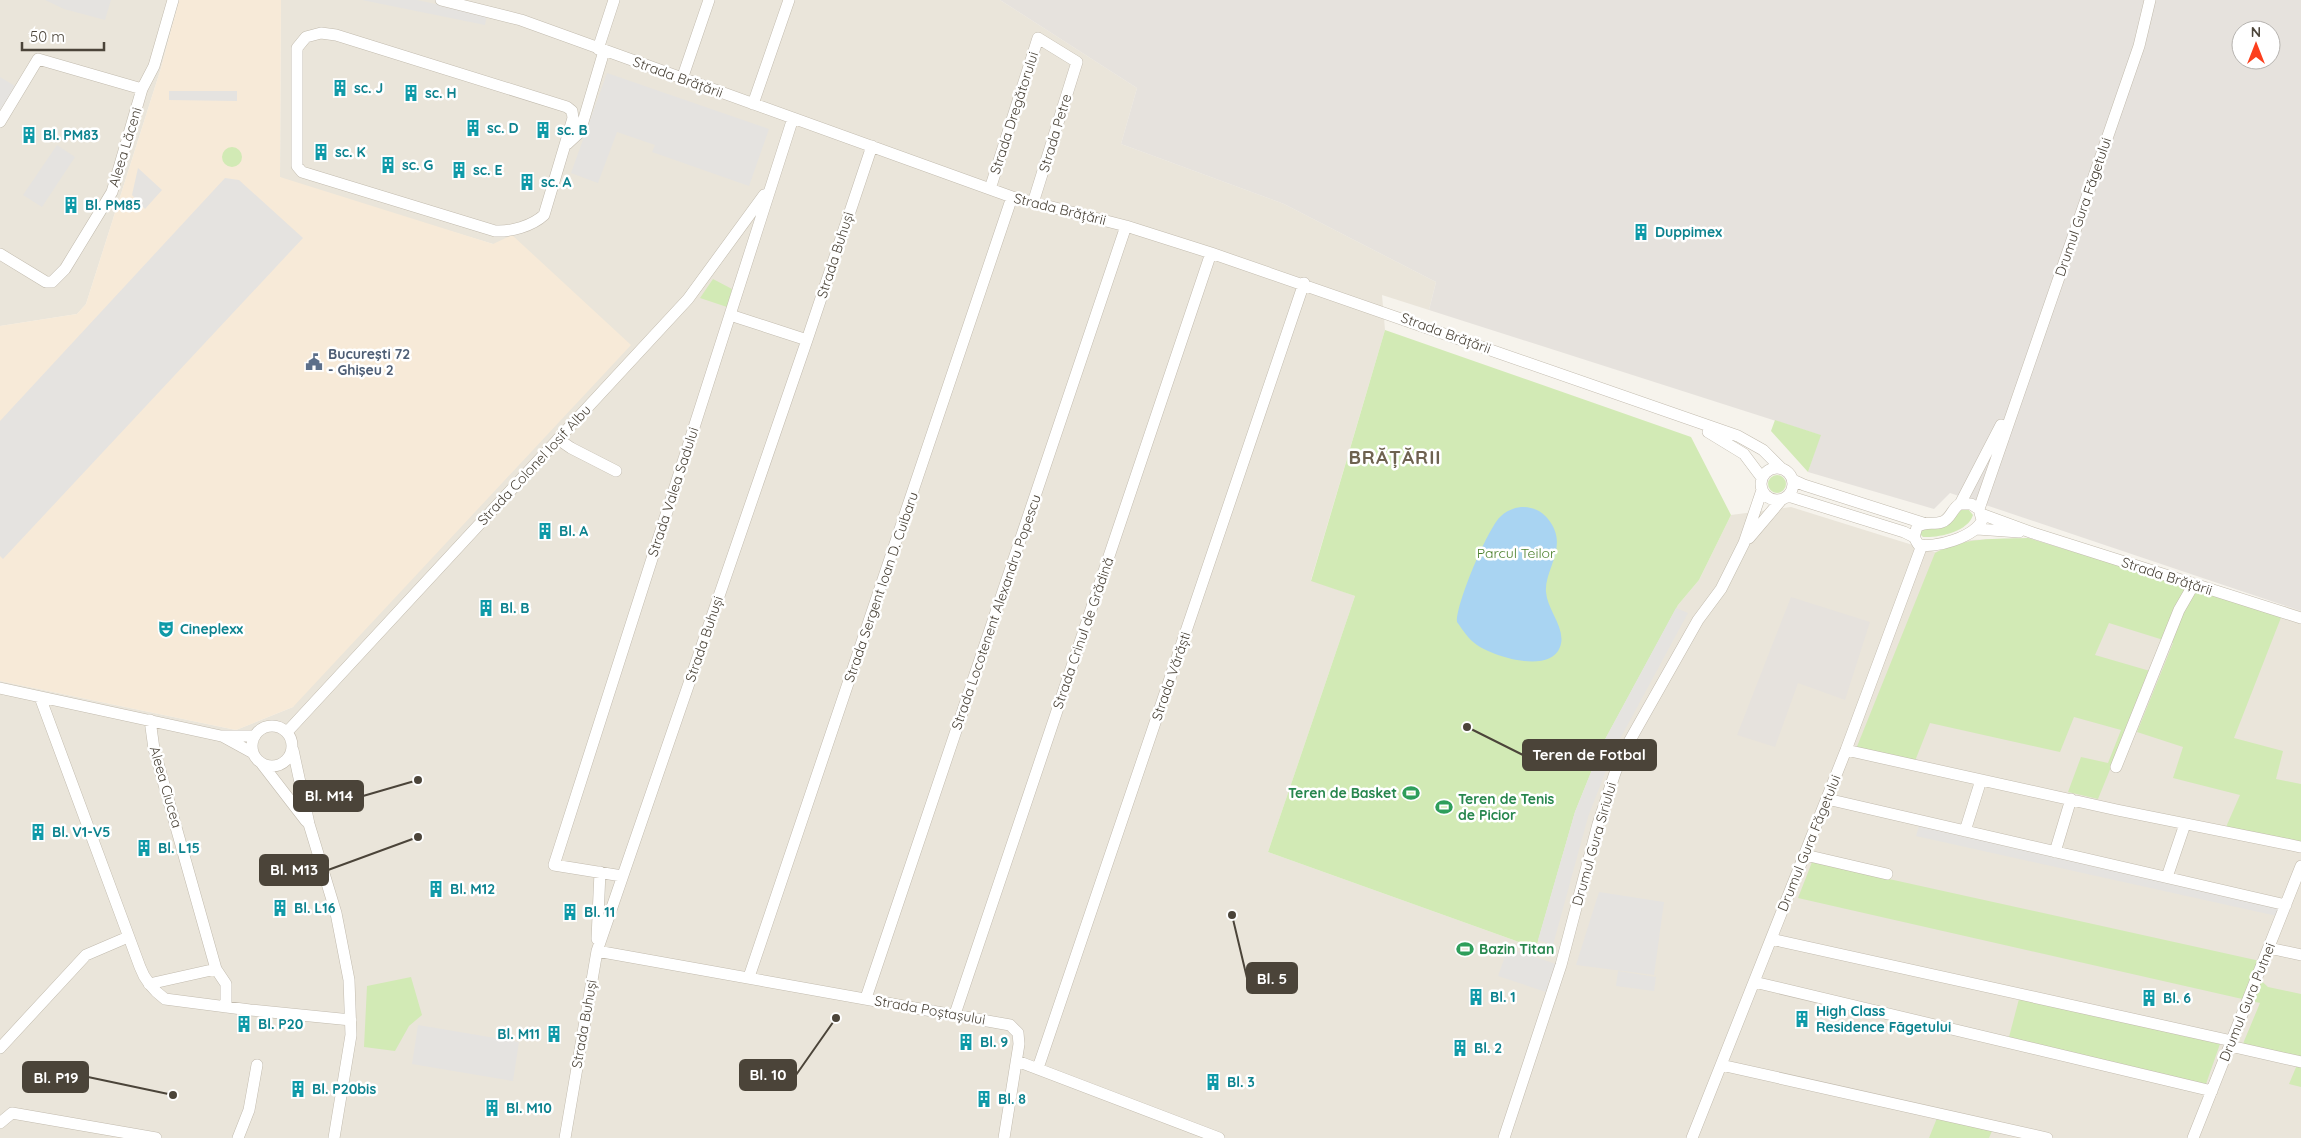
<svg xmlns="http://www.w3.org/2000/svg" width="2301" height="1138" font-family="Quicksand,sans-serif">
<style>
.residential{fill:#eae5da}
.commercial{fill:#f7ead8}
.industrial{fill:#e6e2dd;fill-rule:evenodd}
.green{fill:#d2eab5}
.parking{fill:#e5e3e0}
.water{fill:#a9d4f2}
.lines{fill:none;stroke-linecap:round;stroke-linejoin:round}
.street-casing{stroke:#c2bbae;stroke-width:12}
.street{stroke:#fff;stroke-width:11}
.labels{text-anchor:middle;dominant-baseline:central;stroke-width:5;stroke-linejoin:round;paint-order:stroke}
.street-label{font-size:14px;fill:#4b4439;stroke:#fff}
.culture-label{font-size:14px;font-weight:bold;fill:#0d838f;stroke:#fff;text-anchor:start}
.service-label{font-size:14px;font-weight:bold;fill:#4e5e75;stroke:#fff;text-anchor:start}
.park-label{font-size:14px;fill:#4a7f2a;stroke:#fff}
.leisure-label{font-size:14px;font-weight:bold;fill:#27864d;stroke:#fff;text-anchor:start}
.district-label{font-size:19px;font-weight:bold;letter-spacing:1px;fill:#6e6250;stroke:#fff}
.leader{fill:none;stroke:#4b4439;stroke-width:2}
.callout-dot{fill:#4b4439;stroke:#fff;stroke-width:2}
.callout{fill:#4b4439;stroke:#4b4439;stroke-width:2}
.callout-label{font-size:15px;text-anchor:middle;font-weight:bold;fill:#fff}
</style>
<rect width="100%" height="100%" fill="#f6f3ec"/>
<path class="residential" d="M0 0H179L161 68 86 304 77 314 0 326Z
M281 0H1000L1137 88 1121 144 1284 204 1436 282 1429 310 1382 295 1385 330 1311 580 1355 596 1268 852 1536 948 1575 812 1602 745 1678 605 1699 580 1731 515 1791 507 1935 552 1970 540 2028 538 2282 615 2285 606 2301 611V1138H0V681L236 730 293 707 493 244 285 181 280 177Z"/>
<path class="commercial" d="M179 0H281L280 177 493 244 512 235 631 345 293 707 236 730 0 681V326L77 314 86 304 161 68Z"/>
<path class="industrial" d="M1000 0H2301V611L1950 493 1934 509 1808 472 1820 435 1429 310 1436 282 1284 204 1121 144 1137 88ZM2241 30H2271V60H2241Z
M1791 597 1870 622 1845 700 1798 683 1775 747 1737 735Z"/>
<path class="green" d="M222 157a10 10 0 1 1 20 0a10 10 0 1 1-20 0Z
M713 279 732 289 727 307 700 298Z
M1385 330 1691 437 1731 515 1699 580 1678 605 1602 745 1575 812 1536 948 1268 852 1355 596 1311 581Z
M1775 420 1821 435 1808 472 1771 431Z
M1768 484a9 9 0 1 1 18 0a9 9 0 1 1-18 0Z
M1962 508 1968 509 1973 515C1968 532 1938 538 1923 537L1920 534 1921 531Z
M2028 538 2282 615 2234 738 2283 751 2276 779 2301 784V844L2226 827 2240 795 2173 778 2183 747 2137 732 2173 643 2109 623 2095 655 2150 671 2098 799 2068 792 2081 757 2108 763 2121 730 2074 717 2060 752 1930 723 1915 761 1856 749 1935 553C1963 537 1996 539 2028 538Z
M1812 862 2260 961 2254 974 2268 987 2301 994V1087L2289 1084 2299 1060 2242 1046 2260 1003 1798 898Z
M411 977 422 1015 409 1026 395 1051 364 1047 367 986Z
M2019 999 2220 1044 2206 1084 2009 1037Z
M1937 1118 1992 1131 1989 1138H1929Z"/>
<path class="parking" d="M45 0H111L105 20 64 9Z
M362 0H417L487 15 485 25Z
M607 73 769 129 749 186 652 152 655 145 617 132 598 183 571 173Z
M0 77 20 89 0 122Z
M169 91H237V101L169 100Z
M57 145 75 157 42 207 23 195Z
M138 168 162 190 145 209 132 195Z
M225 178 239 180 303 238 3 559 0 556V421Z
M1676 608 1688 613 1614 750 1588 817 1553 945 1538 940 1575 812 1602 745Z
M1919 826 2279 907 2277 916 1916 836Z
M1599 892 1664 902 1654 975 1576 965Z
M1508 948 1556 964 1546 992 1498 976Z
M1618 971 1656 977 1654 991 1616 986Z
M418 1025 519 1042 513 1081 412 1064Z"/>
<path class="water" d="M1521 507C1532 507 1541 510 1548 519 1570 546 1544 569 1546 592 1547 610 1567 629 1560 647 1550 674 1494 657 1477 645 1468 639 1463 630 1457 622 1456 604 1487 530 1500 517 1506 511 1513 508 1521 507Z"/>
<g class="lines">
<g class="street-casing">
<path id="street" d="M441 0 521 20 1012 197 1126 226 1211 253 1738 436 1763 450 1782 469
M321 33 336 35 567 107 572 111 573 118 544 215C532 226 511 232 495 231L302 172 297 166V48L306 37Z
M598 49 614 0
M682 79 709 0
M753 104 789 0
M0 122 38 59 142 89
M567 144 580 132 604 51
M990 189 1038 38 1077 62 1033 203
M0 254 46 282H52L65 269 112 192 142 89 154 66 173 0
M730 315 807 340
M1708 432 1744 454 1762 478
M558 439 571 448 616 471
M1761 484a16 16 0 1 1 32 0a16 16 0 1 1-32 0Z
M1793 480 1804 485 1923 523
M1788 496 1904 532 1914 537
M1960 504H1971L1979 509 1982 520C1977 536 1933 550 1918 544L1914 537 1917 527C1925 521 1933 525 1942 522 1951 519 1952 508 1960 504Z
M1960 504 2001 425
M1979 509 2139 46 2150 0
M1981 514 2033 533 2301 618
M1977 529 2019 532
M1749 538 1782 499
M0 688 221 736H255
M40 697 140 967C145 981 153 990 165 999L250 1010 351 1020
M150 720 154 749 216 969 226 984V1007
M252 746a20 20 0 1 1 40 0a20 20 0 1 1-40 0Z
M287 732 688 299 764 195
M222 736 253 753
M293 750 309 824 336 913 349 980 351 1035 334 1138
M1846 750 2117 810 2301 847
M262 764 306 821
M2116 767 2179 610 2194 584
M1827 799 2286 905
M1965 831 1981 780
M2055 852 2071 799
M1805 855 1887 874
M622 876 554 865 793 118
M2167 877 2185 824
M597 939 600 872
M1771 939 2232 1041
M2269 948 2301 955
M597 951 1010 1025 1018 1033 1019 1044 1004 1138
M749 977 1012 197
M1754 982 2212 1091
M149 984 216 969
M866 998 1126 226
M955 1014 1211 253
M2230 1046 2301 1062
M0 1048 86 955 128 937
M1017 1061 1219 1138
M1721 1065 2047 1138
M1038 1068 1304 283
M0 1123 12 1113 156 1138
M238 1138 249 1110 257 1065
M565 1138 597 951 807 340 872 146
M1504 1138 1561 965 1598 824 1615 773 1625 749 1698 620 1721 589 1744 543 1762 490
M1692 1138 1846 750 1922 545
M2193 1138 2301 866"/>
</g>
<use href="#street" class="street"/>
</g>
<defs>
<g id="building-bare" transform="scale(1.35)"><path d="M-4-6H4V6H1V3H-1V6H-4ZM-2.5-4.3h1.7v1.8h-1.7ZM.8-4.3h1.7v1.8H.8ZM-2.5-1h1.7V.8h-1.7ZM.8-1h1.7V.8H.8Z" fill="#0f9aa8" stroke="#fff" stroke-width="2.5" paint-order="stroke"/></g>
<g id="civic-bare" transform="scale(1.35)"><path d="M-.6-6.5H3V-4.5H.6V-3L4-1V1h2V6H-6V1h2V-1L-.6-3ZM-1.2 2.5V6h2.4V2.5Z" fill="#5c6f8a" stroke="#fff" stroke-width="2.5" paint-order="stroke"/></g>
<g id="theatre-bare" transform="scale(1.35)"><path d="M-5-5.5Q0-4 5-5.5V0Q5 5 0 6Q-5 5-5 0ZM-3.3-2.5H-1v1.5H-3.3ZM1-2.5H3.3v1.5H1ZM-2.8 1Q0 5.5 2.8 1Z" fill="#0f9aa8" stroke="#fff" stroke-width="2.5" paint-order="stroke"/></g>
<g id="stadium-bare" transform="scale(1.35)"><path d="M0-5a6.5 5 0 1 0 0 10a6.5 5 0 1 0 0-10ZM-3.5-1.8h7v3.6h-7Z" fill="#2e9e5b" stroke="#fff" stroke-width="2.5" paint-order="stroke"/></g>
</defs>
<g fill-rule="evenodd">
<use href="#building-bare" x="340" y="88"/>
<use href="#building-bare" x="411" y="93"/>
<use href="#building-bare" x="473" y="128"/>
<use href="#building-bare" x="543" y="130"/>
<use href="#building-bare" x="29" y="135"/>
<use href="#building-bare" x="321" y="152"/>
<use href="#building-bare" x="388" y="165"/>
<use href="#building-bare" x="459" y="170"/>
<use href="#building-bare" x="527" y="182"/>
<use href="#building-bare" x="71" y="205"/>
<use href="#building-bare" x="1641" y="232"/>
<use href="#civic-bare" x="314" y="362"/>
<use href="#building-bare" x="545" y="531"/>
<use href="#building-bare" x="486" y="608"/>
<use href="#theatre-bare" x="166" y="629"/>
<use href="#stadium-bare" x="1411" y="793"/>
<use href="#stadium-bare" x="1444" y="807"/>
<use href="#building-bare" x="38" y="832"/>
<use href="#building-bare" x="144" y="848"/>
<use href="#building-bare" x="436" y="889"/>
<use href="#building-bare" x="280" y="908"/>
<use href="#building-bare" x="570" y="912"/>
<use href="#stadium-bare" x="1465" y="949"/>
<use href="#building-bare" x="1476" y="997"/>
<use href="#building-bare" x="2149" y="998"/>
<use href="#building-bare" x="1802" y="1019"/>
<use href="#building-bare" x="244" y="1024"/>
<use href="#building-bare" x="554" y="1034"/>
<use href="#building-bare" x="966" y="1042"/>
<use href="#building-bare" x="1460" y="1048"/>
<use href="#building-bare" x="1213" y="1082"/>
<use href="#building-bare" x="298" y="1089"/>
<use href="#building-bare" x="984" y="1099"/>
<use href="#building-bare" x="492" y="1108"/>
</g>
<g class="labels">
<g class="street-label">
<text transform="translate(678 77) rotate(20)">Strada Brățării</text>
<text transform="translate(1014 113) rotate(-72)">Strada Dregătorului</text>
<text transform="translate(1055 133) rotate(-73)">Strada Petre</text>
<text transform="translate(125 147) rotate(-73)">Aleea Lăceni</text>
<text transform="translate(2083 207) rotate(-71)">Drumul Gura Făgetului</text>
<text transform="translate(1060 209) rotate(14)">Strada Brățării</text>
<text transform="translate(835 255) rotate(-72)">Strada Buhuși</text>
<text transform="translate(1446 333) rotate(20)">Strada Brățării</text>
<text transform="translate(534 465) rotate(-47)">Strada Colonel Iosif Albu</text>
<text transform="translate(673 492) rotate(-72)">Strada Valea Sadului</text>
<text transform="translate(2167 576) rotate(18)">Strada Brățării</text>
<text transform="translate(881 587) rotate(-71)">Strada Sergent Ioan D. Cuibaru</text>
<text transform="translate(996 612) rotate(-71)">Strada Locotenent Alexandru Popescu</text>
<text transform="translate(1083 633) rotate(-71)">Strada Crinul de Grădină</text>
<text transform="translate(704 639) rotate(-71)">Strada Buhuși</text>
<text transform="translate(1171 676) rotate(-71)">Strada Vărăști</text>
<text transform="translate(166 787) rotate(74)">Aleea Ciucea</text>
<text transform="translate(1809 843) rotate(-68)">Drumul Gura Făgetului</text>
<text transform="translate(1594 844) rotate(-74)">Drumul Gura Siriului</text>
<text transform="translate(2247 1002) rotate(-68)">Drumul Gura Putnei</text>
<text transform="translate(930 1010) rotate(10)">Strada Poștașului</text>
<text transform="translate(584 1024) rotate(-80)">Strada Buhuși</text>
</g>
<g class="culture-label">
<text x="354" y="88">sc. J</text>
<text x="425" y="93">sc. H</text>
<text x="487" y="128">sc. D</text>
<text x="557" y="130">sc. B</text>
<text x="43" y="135">Bl. PM83</text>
<text x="335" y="152">sc. K</text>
<text x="402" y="165">sc. G</text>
<text x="473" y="170">sc. E</text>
<text x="541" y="182">sc. A</text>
<text x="85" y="205">Bl. PM85</text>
<text x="1655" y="232">Duppimex</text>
<text x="559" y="531">Bl. A</text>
<text x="500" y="608">Bl. B</text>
<text x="180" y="629">Cineplexx</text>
<text x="52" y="832">Bl. V1-V5</text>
<text x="158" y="848">Bl. L15</text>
<text x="450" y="889">Bl. M12</text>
<text x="294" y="908">Bl. L16</text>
<text x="584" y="912">Bl. 11</text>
<text x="1490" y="997">Bl. 1</text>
<text x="2163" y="998">Bl. 6</text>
<text x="1816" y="1011">High Class<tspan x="1816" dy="16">Residence Făgetului</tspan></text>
<text x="258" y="1024">Bl. P20</text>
<text x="540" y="1034" text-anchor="end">Bl. M11</text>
<text x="980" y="1042">Bl. 9</text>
<text x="1474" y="1048">Bl. 2</text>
<text x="1227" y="1082">Bl. 3</text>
<text x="312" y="1089">Bl. P20bis</text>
<text x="998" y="1099">Bl. 8</text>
<text x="506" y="1108">Bl. M10</text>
</g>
<g class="service-label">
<text x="328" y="354">Bucureşti 72<tspan x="328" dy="16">- Ghişeu 2</tspan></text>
</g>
<g class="park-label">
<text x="1516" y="553">Parcul Teilor</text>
</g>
<g class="leisure-label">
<text x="1397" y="793" text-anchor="end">Teren de Basket</text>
<text x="1458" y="799">Teren de Tenis<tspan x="1458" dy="16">de Picior</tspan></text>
<text x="1479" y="949">Bazin Titan</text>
</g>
<g class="district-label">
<text x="1395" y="457">BRĂȚĂRII</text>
</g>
</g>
<path class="leader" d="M1467 727L1523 755M418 780L363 796M418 837L328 870M1232 915L1247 978M836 1018L796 1075M173 1095L88 1077"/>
<g class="callout-dot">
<circle cx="1467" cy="727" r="5"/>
<circle cx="418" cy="780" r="5"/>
<circle cx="418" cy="837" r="5"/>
<circle cx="1232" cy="915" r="5"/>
<circle cx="836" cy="1018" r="5"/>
<circle cx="173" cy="1095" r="5"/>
</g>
<g class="callout">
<rect x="1523" y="740" width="133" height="30" rx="5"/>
<rect x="294" y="781" width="69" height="30" rx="5"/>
<rect x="260" y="855" width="68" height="30" rx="5"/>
<rect x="1247" y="963" width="50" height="30" rx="5"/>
<rect x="740" y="1060" width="56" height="30" rx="5"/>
<rect x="23" y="1062" width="65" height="30" rx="5"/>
</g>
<g class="callout-label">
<text x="1589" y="760">Teren de Fotbal</text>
<text x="329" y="801">Bl. M14</text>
<text x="294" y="875">Bl. M13</text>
<text x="1272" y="984">Bl. 5</text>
<text x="768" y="1080">Bl. 10</text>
<text x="56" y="1083">Bl. P19</text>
</g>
<g transform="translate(2256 45)"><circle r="24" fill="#ffffff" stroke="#b7b4b0"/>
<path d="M0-4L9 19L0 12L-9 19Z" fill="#fc3f1d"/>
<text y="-8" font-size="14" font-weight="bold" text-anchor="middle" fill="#4b4439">N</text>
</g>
<path d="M22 42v8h82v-8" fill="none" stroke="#4b4439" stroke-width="2.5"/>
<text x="30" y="42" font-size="15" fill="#4b4439" stroke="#ffffff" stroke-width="4" paint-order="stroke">50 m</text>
</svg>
